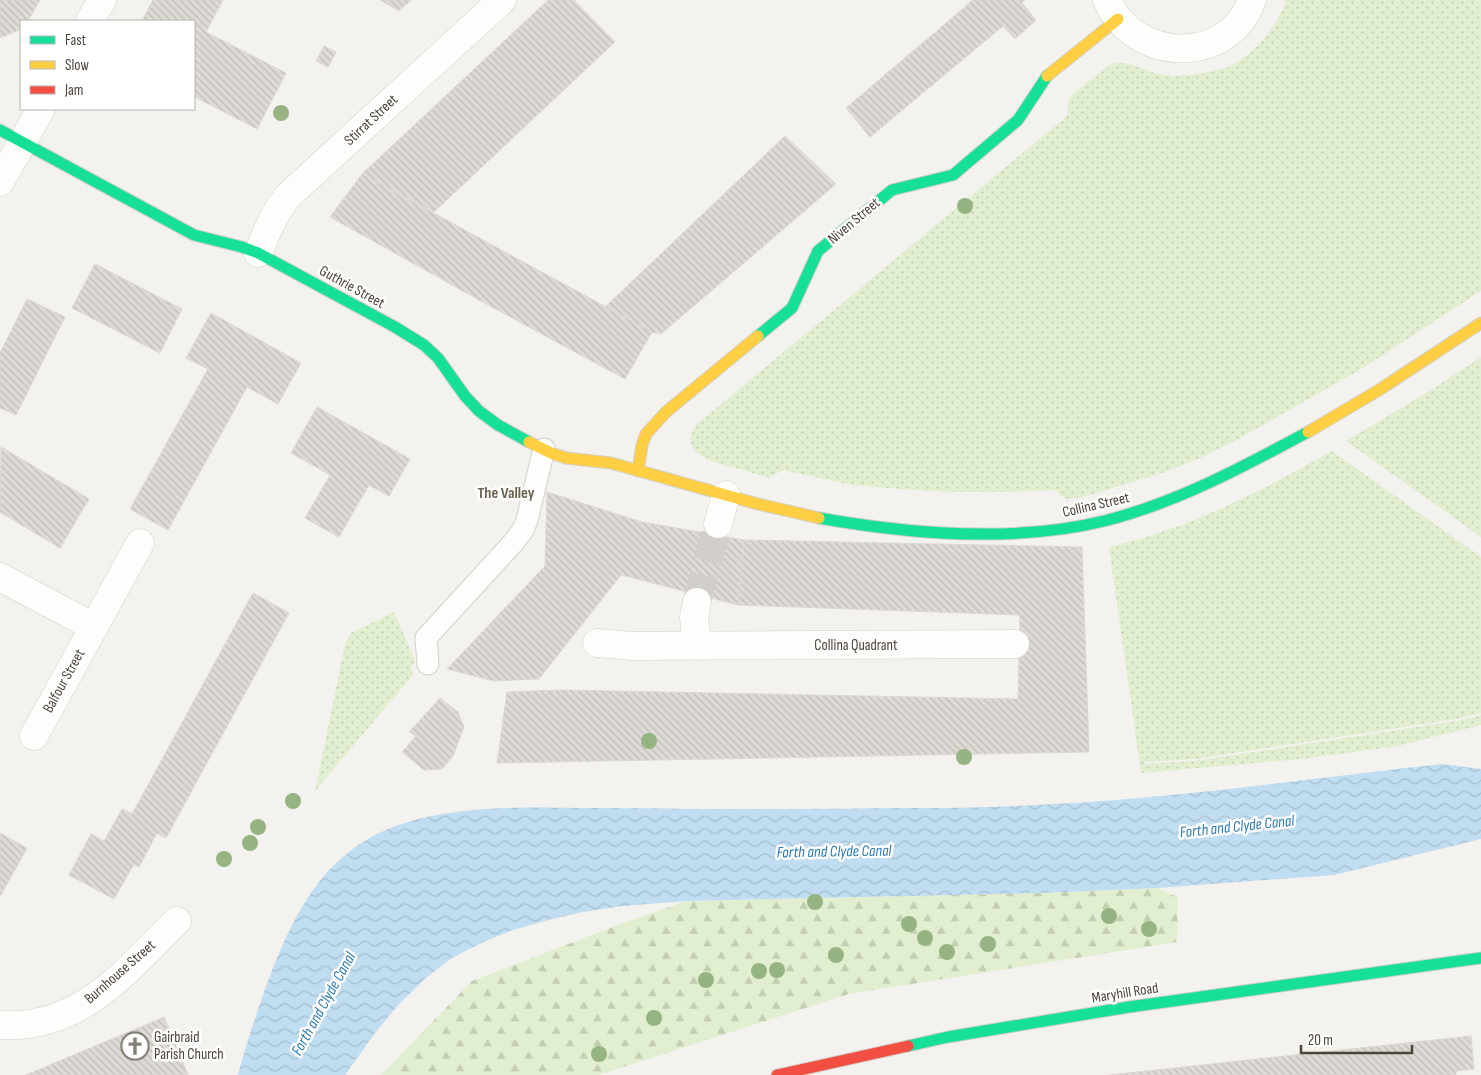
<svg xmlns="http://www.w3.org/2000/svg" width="1481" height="1075" font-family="'Sofia Sans Condensed',sans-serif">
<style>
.green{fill:url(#green-dots)}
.forest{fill:url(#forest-firs)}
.water{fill:url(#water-waves)}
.building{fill:url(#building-back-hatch);stroke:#dcd9d4}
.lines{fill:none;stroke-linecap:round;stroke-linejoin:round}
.street-tunnel{stroke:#d2cfca;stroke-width:28;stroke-dasharray:28 14;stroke-linecap:butt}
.lane-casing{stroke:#d2d0cb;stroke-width:23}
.street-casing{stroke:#d2d0cb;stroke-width:29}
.fast-casing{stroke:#d3cfc5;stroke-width:13}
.slow-casing{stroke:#d3cfc5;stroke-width:13}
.jam-casing{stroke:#d3cfc5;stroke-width:13}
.lane{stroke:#fdfdfc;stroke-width:21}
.street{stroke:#fdfdfc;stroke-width:28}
.fast{stroke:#16e098;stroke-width:11}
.slow{stroke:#ffcf43;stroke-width:11}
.jam{stroke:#f24e42;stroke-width:11}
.tree{fill:#96b382}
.labels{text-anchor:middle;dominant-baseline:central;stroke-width:5;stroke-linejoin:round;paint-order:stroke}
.street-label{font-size:15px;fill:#4b4439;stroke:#fff}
.poi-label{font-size:15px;fill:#4b4439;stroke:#fff;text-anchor:start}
.neighbourhood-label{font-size:16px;font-weight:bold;fill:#6e6250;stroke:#fff}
.water-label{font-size:16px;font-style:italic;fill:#2e7ab2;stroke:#fff}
</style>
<defs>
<pattern id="green-dots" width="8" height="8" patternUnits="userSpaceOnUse" patternTransform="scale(1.25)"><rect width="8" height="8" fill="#e1eecf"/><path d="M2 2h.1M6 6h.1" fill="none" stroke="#c3cdb2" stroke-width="1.8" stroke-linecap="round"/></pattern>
<pattern id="forest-firs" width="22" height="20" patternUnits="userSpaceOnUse" patternTransform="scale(1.25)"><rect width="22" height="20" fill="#e1eecf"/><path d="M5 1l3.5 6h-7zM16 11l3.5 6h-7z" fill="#c3cdb2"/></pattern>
<pattern id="water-waves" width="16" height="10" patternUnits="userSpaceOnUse" patternTransform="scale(1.25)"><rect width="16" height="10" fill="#c0ddf1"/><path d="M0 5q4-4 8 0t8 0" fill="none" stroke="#a6bfcf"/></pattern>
<pattern id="building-back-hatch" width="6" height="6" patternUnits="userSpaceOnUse" patternTransform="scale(1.25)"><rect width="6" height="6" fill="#dedbd6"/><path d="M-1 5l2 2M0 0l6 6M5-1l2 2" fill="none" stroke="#c0bdb8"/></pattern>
</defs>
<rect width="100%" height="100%" fill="#f4f2ee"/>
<path class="green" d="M1286 0H1481V291L1363 368 1237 440 1200 458 1162 473 1083 497 1066 499 1061 496 1055 490 1008 492H952L899 489 852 485 783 470 769 478C756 474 744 470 731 467 711 461 678 453 696 425L1067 116 1069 97C1077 91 1107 65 1115 63 1127 60 1146 72 1159 74 1178 78 1197 75 1216 70 1220 69 1226 69 1230 66 1255 53 1278 27 1286 0Z
M1481 357V537L1346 441 1428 392Z
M1332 451 1481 557V713L1456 719 1195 759 1144 762V764L1195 761 1457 721 1481 715V725L1398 746 1302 759 1141 773 1109 547C1188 529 1261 491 1332 451Z
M394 612 415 660 411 668 413 675 315 791 345 644 351 633Z"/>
<path class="forest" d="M1157 888 1178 897 1177 942 849 994 599 1075H381L472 981 615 926 687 901 1043 893Z"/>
<path class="water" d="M1442 764 1481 769V839L1334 875 1157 888 1043 893 687 901 623 906 583 912 548 920 513 930 483 942 452 958 427 977 399 1004 375 1033 345 1075H238C243 1055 249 1036 256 1016 271 970 292 913 324 876 336 861 354 847 371 837 430 805 513 807 578 808 619 808 660 808 701 809 769 809 837 809 905 808 955 808 1006 807 1055 804 1185 797 1313 778 1442 764Z"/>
<path class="building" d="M0 0H40L28 21H21V29L0 38Z
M153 0H223L206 32 286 73 257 129 195 97 194 100V21H142Z
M380 0H411L399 11Z
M548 0H574L615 42 434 212 362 174Z
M973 0H1025L1022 3 1036 20 1015 39 1003 26 870 137 846 108Z
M324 46 336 52 328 67 316 61Z
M785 136 836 184 661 334 652 332 605 307Z
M362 174 652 332 625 379 479 300 330 217Z
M95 264 182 309 160 353 72 308Z
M27 299 65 317 16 415 0 408V353Z
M211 313 301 363 278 404 247 387 168 530 130 509 208 369 186 358Z
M317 407 410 459 389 496 369 485 339 537 305 518 330 475 291 453Z
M1 447 89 499 60 548 0 512Z
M547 492 642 522 744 540 738 605 621 575 539 679 494 681 447 669 545 566Z
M744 540 1082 547 1089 752 497 763 507 692 562 690 1018 699 1020 615 738 605Z
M253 593 289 613 166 838 157 833 139 867 134 864 114 899 69 875 91 834 104 841 122 809 132 814Z
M440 698 458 712 464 727 453 756 442 769 424 770 402 752 416 736 409 732Z
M0 833 27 848 0 897Z
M164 1017 188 1075H26Z
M1471 1036 1474 1069 1456 1071V1075H1109Z"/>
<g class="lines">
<path class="street-tunnel" d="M697 602 718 524"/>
<g class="lane-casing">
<path id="lane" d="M428 664 426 638 513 543 523 530 527 520 544 449"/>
</g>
<g class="street-casing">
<path id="street" d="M1107 0C1134 63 1228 66 1252 0
M90 21 102 0
M0 182 41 109
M258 253C267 232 274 212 289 195L502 0
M718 524 726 495
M0 577 94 627
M597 643 633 646 1015 644
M697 646 694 617 697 602
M34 736 140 543
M0 1025C80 1030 125 972 177 921"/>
</g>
<g class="fast-casing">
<path id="fast" d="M0 130 194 235 242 247 258 253 395 327 424 345 438 358 465 396 479 411 498 425 529 442
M758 336 792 308 818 251 892 190 953 175 1018 120 1047 76
M819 518C909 534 1014 543 1104 521 1176 503 1243 467 1308 432
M908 1046 948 1037 1129 1007 1481 958"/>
</g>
<g class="slow-casing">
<path id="slow" d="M1047 76 1118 19
M1308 432 1379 390 1481 323
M529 442 551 453 566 458 611 463 758 504 819 518
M638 471 642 445 646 434 666 412 758 336"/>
</g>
<g class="jam-casing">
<path id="jam" d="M777 1075 908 1046"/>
</g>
<use href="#lane" class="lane"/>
<use href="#street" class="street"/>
<use href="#fast" class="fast"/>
<use href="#slow" class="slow"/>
<use href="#jam" class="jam"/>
</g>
<g class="tree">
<circle cx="281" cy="113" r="8"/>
<circle cx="965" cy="206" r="8"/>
<circle cx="649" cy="741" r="8"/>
<circle cx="964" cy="757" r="8"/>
<circle cx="293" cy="801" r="8"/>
<circle cx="258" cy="827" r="8"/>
<circle cx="250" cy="843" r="8"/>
<circle cx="224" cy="859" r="8"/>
<circle cx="815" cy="902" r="8"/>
<circle cx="1109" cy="916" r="8"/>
<circle cx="909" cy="924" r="8"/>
<circle cx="1149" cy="929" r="8"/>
<circle cx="925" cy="938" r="8"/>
<circle cx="988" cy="944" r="8"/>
<circle cx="947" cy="952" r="8"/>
<circle cx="836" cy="955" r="8"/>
<circle cx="777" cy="970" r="8"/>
<circle cx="759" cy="971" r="8"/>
<circle cx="706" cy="980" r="8"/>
<circle cx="654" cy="1018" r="8"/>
<circle cx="599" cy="1054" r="8"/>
</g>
<defs>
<g id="church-ring" transform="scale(1.4375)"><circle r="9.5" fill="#fff" stroke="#868178" stroke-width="1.5"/><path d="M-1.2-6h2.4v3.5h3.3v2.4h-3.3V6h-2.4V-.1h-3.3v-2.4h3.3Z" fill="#868178"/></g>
</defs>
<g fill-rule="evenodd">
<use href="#church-ring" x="135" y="1046"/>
</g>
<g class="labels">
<g class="street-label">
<text transform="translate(371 120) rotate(-43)">Stirrat Street</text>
<text transform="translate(854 221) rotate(-40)">Niven Street</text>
<text transform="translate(352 287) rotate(29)">Guthrie Street</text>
<text transform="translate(1096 505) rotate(-13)">Collina Street</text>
<text x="856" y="645">Collina Quadrant</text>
<text transform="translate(64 681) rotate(-61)">Balfour Street</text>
<text transform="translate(120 972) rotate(-41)">Burnhouse Street</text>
<text transform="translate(1125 993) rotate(-9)">Maryhill Road</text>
</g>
<g class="poi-label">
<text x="154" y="1037">Gairbraid<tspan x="154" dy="17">Parish Church</tspan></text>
</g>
<g class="neighbourhood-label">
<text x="506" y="493">The Valley</text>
</g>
<g class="water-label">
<text transform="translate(1237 827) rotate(-6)">Forth and Clyde Canal</text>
<text transform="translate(834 852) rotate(-1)">Forth and Clyde Canal</text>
<text transform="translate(324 1004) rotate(-61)">Forth and Clyde Canal</text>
</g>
</g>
<rect x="20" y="20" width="175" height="90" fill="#ffffff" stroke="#b7b4b0"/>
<rect x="30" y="36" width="25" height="8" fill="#16e098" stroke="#b7b4b0"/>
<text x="65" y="45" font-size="15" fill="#4b4439">Fast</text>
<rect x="30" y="61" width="25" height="8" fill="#ffcf43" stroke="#b7b4b0"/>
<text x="65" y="70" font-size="15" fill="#4b4439">Slow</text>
<rect x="30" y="86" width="25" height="8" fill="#f24e42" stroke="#b7b4b0"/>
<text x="65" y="95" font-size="15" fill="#4b4439">Jam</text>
<path d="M1301 1045v8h111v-8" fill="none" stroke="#4b4439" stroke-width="2.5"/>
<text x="1308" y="1045" font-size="15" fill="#4b4439" stroke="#ffffff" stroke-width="4" paint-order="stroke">20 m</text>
</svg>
